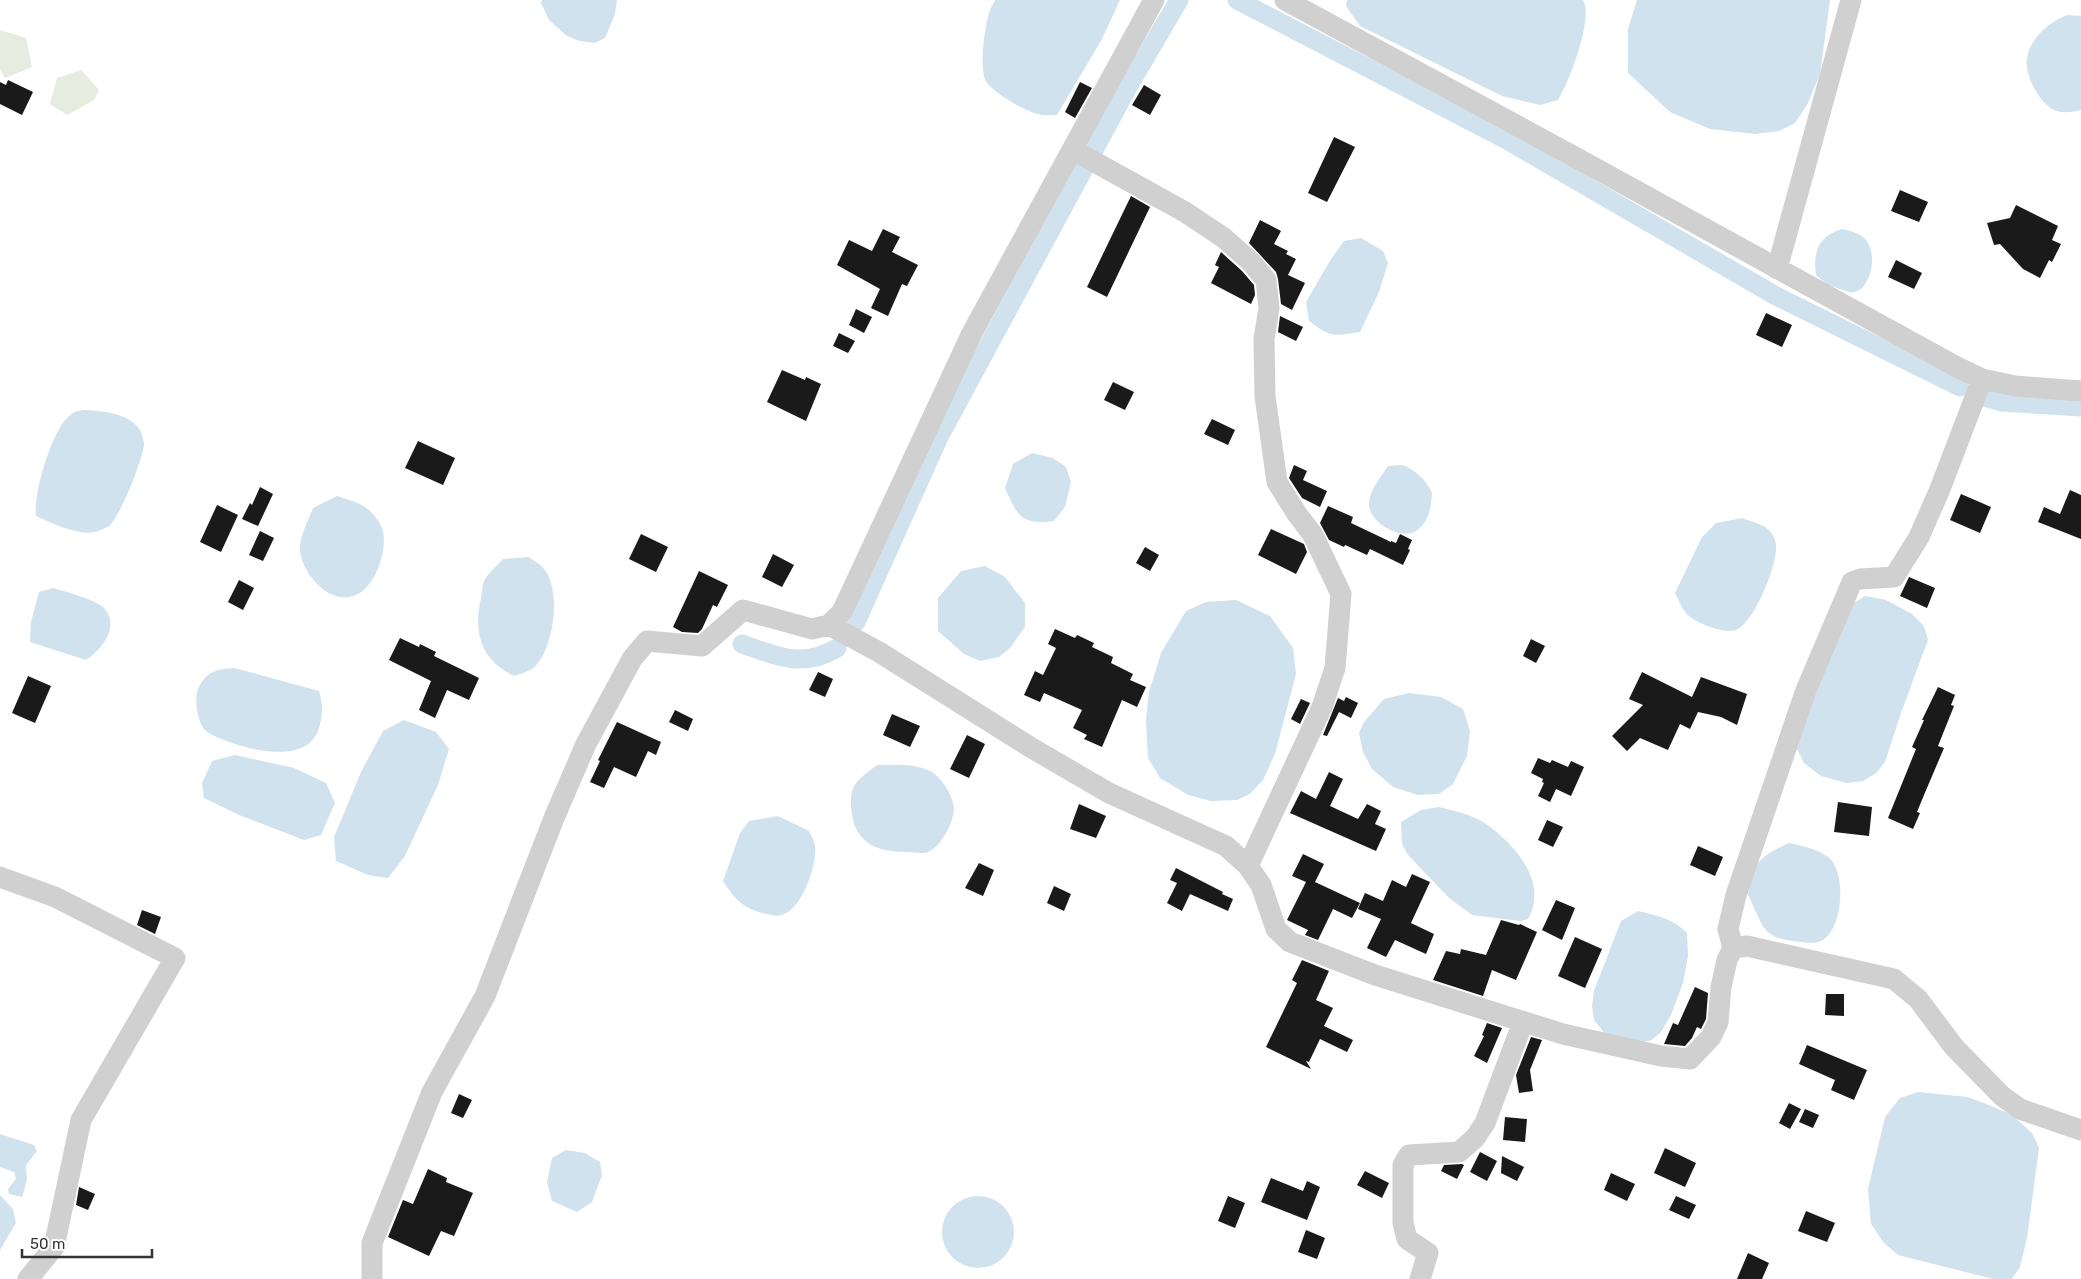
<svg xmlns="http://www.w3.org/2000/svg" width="2081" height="1279" font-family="Rubik,sans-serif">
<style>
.green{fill:#e6ecdf}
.water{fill:#cfe2ee}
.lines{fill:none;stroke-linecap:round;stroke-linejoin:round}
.canal{stroke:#cfe2ee;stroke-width:19}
.building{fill:#1a1a1a}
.minor{stroke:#d0d0d0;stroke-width:21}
</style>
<rect width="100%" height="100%" fill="#fff"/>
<path class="green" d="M0 30 26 38 32 67 5 78 0 69Z
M81 70 99 90 94 100 67 115 50 104 57 78Z"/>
<path class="water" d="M542 0H617L615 14 605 38 595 43 580 41 567 36 549 20 541 3Z
M995 0H1120L1102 39 1057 115C1052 115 1046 116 1041 115 1026 112 997 95 987 83 978 72 985 24 990 10 991 7 994 3 995 0Z
M1347 0H1583C1594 18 1569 82 1558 100L1540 105 1502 96 1360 26 1346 6Z
M1637 0H1830L1820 74 1807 105 1795 123 1779 131 1755 134 1710 129 1670 112 1628 73V29Z
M2068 15 2081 16V110C2073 112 2063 114 2054 110 2039 103 2024 74 2027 58 2030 38 2050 21 2068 15Z
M1842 229C1851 231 1860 233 1866 240 1876 253 1873 277 1862 288 1860 290 1855 292 1852 293L1828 285 1816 275C1813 252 1818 236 1842 229Z
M1361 238 1383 251 1388 263 1379 292 1360 332C1333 336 1331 338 1309 321L1306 302 1331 259 1344 241Z
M85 410C103 411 129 413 140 430 142 434 144 441 144 445 142 461 121 515 109 526 105 528 99 531 95 532 79 536 51 523 36 516 33 494 52 429 70 415 74 411 79 411 85 410Z
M1032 453 1053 458 1066 467 1071 482 1065 507 1054 521C1021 525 1018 517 1005 488L1013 464Z
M1402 465C1416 470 1426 480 1432 493 1431 507 1429 523 1416 531 1400 541 1369 522 1369 504 1369 490 1381 477 1388 466Z
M337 496C348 500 363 503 371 512 375 516 380 523 382 528 389 547 376 587 356 595 330 606 303 575 300 551 299 537 308 521 313 508Z
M1742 518C1752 522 1766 524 1772 534 1774 537 1776 542 1776 545 1778 564 1754 623 1736 630 1724 634 1694 623 1686 613 1681 607 1678 599 1675 593L1702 537 1716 523Z
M529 557C533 561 541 564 544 569 562 589 554 653 532 669 527 672 520 674 514 676 481 660 473 633 481 598 482 593 482 584 485 579 489 572 498 565 503 559Z
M985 566 1005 577 1025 603V627L1010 648 999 657 980 661 964 654 938 631V598L961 571Z
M53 588C66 592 95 599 104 608 121 627 101 650 86 660L30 642 31 622 39 592Z
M1865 596 1886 600 1912 614 1924 626 1928 640 1901 713 1885 762 1876 773 1863 781 1846 783 1821 776 1804 763 1797 749 1805 719 1851 605Z
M1236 600 1270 616 1293 648 1296 674 1275 754 1263 780 1250 794 1237 800 1211 801 1188 795 1160 778 1148 758 1146 720 1149 692 1161 653 1186 611 1206 602Z
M235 668 319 691C323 704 323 715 319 728 309 762 261 752 235 744 227 741 210 736 204 729 197 720 194 699 198 689 206 671 217 669 235 668Z
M1409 693 1441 697 1463 709 1470 731 1467 756 1453 784 1439 794 1418 795 1393 787 1372 769 1363 752 1359 733 1364 722 1384 699Z
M404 720 436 732 449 749 438 785 405 856 388 878 368 875 336 861 334 837 361 772 383 731Z
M235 755 294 768 326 783 335 803 321 835 304 840 239 815 204 798 202 783 212 761Z
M877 765C893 765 914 763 930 771 941 776 953 796 954 808 954 822 941 847 928 852 923 854 914 852 908 852 881 852 857 846 852 815 848 785 855 782 877 765Z
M1439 807C1455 811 1471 814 1486 824 1515 844 1549 883 1528 919L1521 921 1472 915 1449 898 1408 855 1402 844 1401 822 1421 810Z
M778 816 809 831C811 836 815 841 815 846 817 865 804 901 788 912 785 914 781 915 777 916 748 911 739 906 723 881L740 833 749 821Z
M1789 843C1802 846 1816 848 1828 857 1847 871 1843 928 1823 940 1815 945 1801 942 1793 941 1785 940 1774 938 1768 932 1761 927 1753 904 1748 895 1751 863 1761 856 1789 843Z
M1638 911C1656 915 1674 919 1687 933L1688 956 1683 983 1671 1015 1661 1032 1652 1040 1639 1043 1606 1035 1594 1020 1592 1006 1594 991 1621 921Z
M1918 1092 1967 1097 1984 1103 2012 1115 2032 1133 2039 1148 2027 1238 2020 1267 2012 1279H1993L1898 1255 1884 1243 1871 1224 1868 1189 1885 1117 1900 1098Z
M0 1134 34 1145 37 1151 26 1165 27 1180 22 1197 9 1194 8 1189 16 1179 14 1172 0 1167Z
M566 1150 585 1153 600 1162 602 1175 592 1202 577 1212 552 1201 547 1182 552 1158Z
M0 1195 13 1209 16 1223 0 1250Z
M942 1232a36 36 0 1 1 72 0a36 36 0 1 1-72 0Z"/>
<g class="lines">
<path class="canal" d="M1237 0 1505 139 1776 296 1960 387
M1984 397 2001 402 2081 407
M856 622 939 437 1128 87 1179 0
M742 644C777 656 802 669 837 648"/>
</g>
<path class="building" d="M8 80 33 92 22 115 0 104V82L6 85Z
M1080 82 1092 88 1075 118 1065 112Z
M1144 85 1161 95 1150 115 1132 105Z
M1334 137 1355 147 1327 202 1308 193Z
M1900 190 1928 202 1919 222 1891 211Z
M1131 196 1150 207 1107 297 1087 287Z
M2016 205 2058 226 2052 240 2061 244 2052 262 2049 260 2040 278 2023 269 2000 244 1994 245 1987 223 2010 218Z
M1260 220 1281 231 1274 244 1288 251 1286 254 1296 259 1288 275 1305 283 1292 310 1281 304 1278 279 1276 272 1249 243Z
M883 229 900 237 892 252 918 265 907 286 902 284 888 316 871 308 880 289 837 265 849 240 872 251Z
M1221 252 1242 271 1254 285 1255 295 1251 304 1211 283 1219 267 1215 265Z
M1896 260 1922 273 1914 289 1888 277Z
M856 309 872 317 864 333 849 325Z
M1766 313 1792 325 1782 347 1756 335Z
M1280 316 1303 327 1296 341 1278 332Z
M839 333 855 341 848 353 833 346Z
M782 370 805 380 806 377 821 384 806 421 767 402Z
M1113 382 1134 392 1125 410 1104 400Z
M1212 419 1235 430 1228 445 1204 434Z
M418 441 455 458 443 485 405 468Z
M1294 465 1307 471 1303 480 1327 491 1320 507 1302 498 1289 478Z
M260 487 273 494 258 526 242 519 250 503 252 505Z
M2070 490 2081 495V539L2038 522 2044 507 2060 514Z
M1961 494 1991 507 1980 533 1950 520Z
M217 505 238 515 221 552 200 542Z
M1328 506 1353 517 1351 523 1391 542V541L1396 543 1400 534 1412 540 1408 549 1410 550 1403 565 1370 549 1367 555 1345 545 1344 547 1329 540 1320 523Z
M1271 529 1304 544 1307 552 1296 574 1258 555Z
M260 531 274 538 263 561 249 555Z
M641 534 668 547 656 572 629 559Z
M1145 547 1159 555 1150 571 1136 563Z
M773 554 794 565 782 587 762 577Z
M699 571 728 585 717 607 713 605 702 629 698 633 682 632 673 627Z
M1909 577 1935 588 1927 608 1900 596Z
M239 580 254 588 243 610 228 602Z
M1055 629 1075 638 1077 635 1094 643 1092 647 1113 657 1111 663 1133 674 1130 680 1146 687 1137 707 1122 700 1102 747 1084 739 1087 735 1073 728 1082 710 1044 693 1040 702 1024 695 1035 671 1043 675 1056 648 1048 644Z
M400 638 419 647 420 644 436 652 434 656 479 678 469 700 447 690 435 718 419 710 431 681 389 660Z
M1531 639 1545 646 1536 663 1523 656Z
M818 672 833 679 825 697 809 690Z
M1642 672 1692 697 1701 677 1747 694 1737 725 1721 717 1698 712 1690 729 1680 724 1668 750 1640 738 1627 751 1612 736 1643 705 1629 699Z
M28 676 51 686 35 723 12 713Z
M1938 687 1955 695 1951 705 1954 706 1938 746 1944 748 1924 795 1917 812 1920 813 1913 829 1888 818 1916 749 1912 747 1924 720H1922Z
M1346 697 1358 703 1351 718 1339 712 1327 736 1323 735 1338 698 1344 701Z
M1301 699 1310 703 1300 724 1291 719Z
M675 710 693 719 688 731 669 722Z
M892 714 920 726 910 747 883 735Z
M617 722 661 742 656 755 648 751 636 777 614 767 604 788 590 782 600 761 598 760Z
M967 735 985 744 969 778 950 769Z
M1538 758 1550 763 1552 760 1568 767 1571 761 1584 767 1571 796 1556 789 1550 802 1538 796 1544 783 1542 782 1543 779 1531 773Z
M1329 772 1343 779 1330 806 1358 819 1367 804 1381 811 1375 824 1386 829 1376 851 1290 813 1301 791 1316 799Z
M1838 802 1872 807 1869 836 1834 832Z
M1079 804 1106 816 1096 838 1070 829Z
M1547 820 1563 827 1553 847 1538 840Z
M1698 846 1723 857 1715 876 1690 865Z
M1303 854 1324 864 1315 882 1360 903 1352 918 1333 909 1318 940 1305 935 1308 930 1287 920 1306 882 1292 876Z
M979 863 994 870 983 896 965 888Z
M1176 868 1223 892 1222 894 1233 899 1228 911 1190 894 1182 911 1167 903 1177 883 1170 880Z
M1412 874 1430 882 1411 923 1434 934 1426 954 1395 940 1386 957 1367 948 1381 919 1358 909 1365 893 1383 901 1392 880 1406 887Z
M1054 886 1071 894 1064 911 1047 903Z
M1556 900 1575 908 1562 940 1542 930Z
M142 910 161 917 155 934 137 925Z
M1501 920 1519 925 1520 924 1537 932 1516 980 1492 970 1483 996 1433 980 1446 951 1460 954 1461 949 1486 955Z
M1575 937 1602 949 1585 988 1558 976Z
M1302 960 1329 971 1316 1000 1333 1008 1324 1026 1353 1040 1347 1052 1320 1039 1309 1062 1306 1061 1311 1069 1266 1047 1297 983 1292 980Z
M1695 987 1708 993 1706 1019 1701 1029 1697 1027 1692 1038 1685 1046 1664 1044 1673 1023 1678 1025Z
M1826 994H1844V1016L1825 1015Z
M1487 1023 1502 1028 1487 1063 1474 1056 1484 1036 1482 1035Z
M1531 1037 1542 1040 1530 1070 1533 1091 1519 1093 1516 1075Z
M1807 1045 1867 1070 1854 1100 1831 1090 1835 1080 1799 1064Z
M459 1094 472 1100 463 1118 451 1113Z
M1789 1103 1801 1109 1790 1129 1779 1123Z
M1805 1109 1819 1115 1813 1128 1799 1122Z
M1505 1117 1527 1119 1525 1142 1503 1140Z
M1665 1148 1696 1163 1685 1187 1654 1173Z
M1480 1152 1497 1161 1487 1181 1470 1172Z
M1502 1156 1524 1167 1517 1181 1501 1173Z
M1462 1164 1464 1165 1457 1179 1441 1171 1444 1165Z
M428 1169 447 1178 446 1182 473 1193 454 1236 441 1231 429 1256 388 1237 403 1200 413 1204Z
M1365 1171 1389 1183 1382 1198 1357 1185Z
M1611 1173 1635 1184 1627 1201 1604 1190Z
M1271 1178 1303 1191 1307 1181 1320 1187 1307 1220 1261 1202Z
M79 1187 95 1194 88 1210 76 1205Z
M1228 1196 1245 1203 1235 1228 1218 1221Z
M1676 1196 1696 1205 1689 1219 1669 1210Z
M1806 1211 1835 1223 1827 1242 1798 1231Z
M1306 1230 1325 1238 1317 1259 1298 1252Z
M1748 1253 1769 1263 1762 1279H1737Z"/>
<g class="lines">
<path class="minor" d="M1285 0 1573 156 1955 366 1982 379 2015 386 2081 391
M1073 150 1185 212 1224 238 1251 262 1266 280 1269 308 1264 339 1265 396 1277 482 1297 514 1313 535 1341 594 1335 668 1322 707 1248 866
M1777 269 1851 0
M829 625 879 652 1030 747 1109 793 1226 846 1248 866 1261 885 1276 929 1290 942 1375 975 1563 1034 1661 1056 1690 1059 1711 1037 1718 1022 1721 987 1727 960 1733 948 1747 946 1894 979 1918 999 1954 1047 2002 1096 2020 1109 2081 1130
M0 877 55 897 175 958 81 1120 54 1247 28 1279
M1733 948 1728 929 1736 895 1806 690 1852 582 1860 579 1894 577 1919 537 1940 489 1982 379
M372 1279V1243L432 1092 485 996 554 818 586 744 632 659 647 641 702 646 743 610 812 629 829 625 842 612 972 333 1154 0
M1420 1279 1428 1253 1407 1239 1403 1223V1165L1409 1155 1459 1152 1475 1138 1485 1123 1523 1022"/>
</g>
<path d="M22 1249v8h130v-8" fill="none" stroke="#333333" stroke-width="2.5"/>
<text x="30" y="1249" font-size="15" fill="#333333" stroke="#ffffff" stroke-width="4" paint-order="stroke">50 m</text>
</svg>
